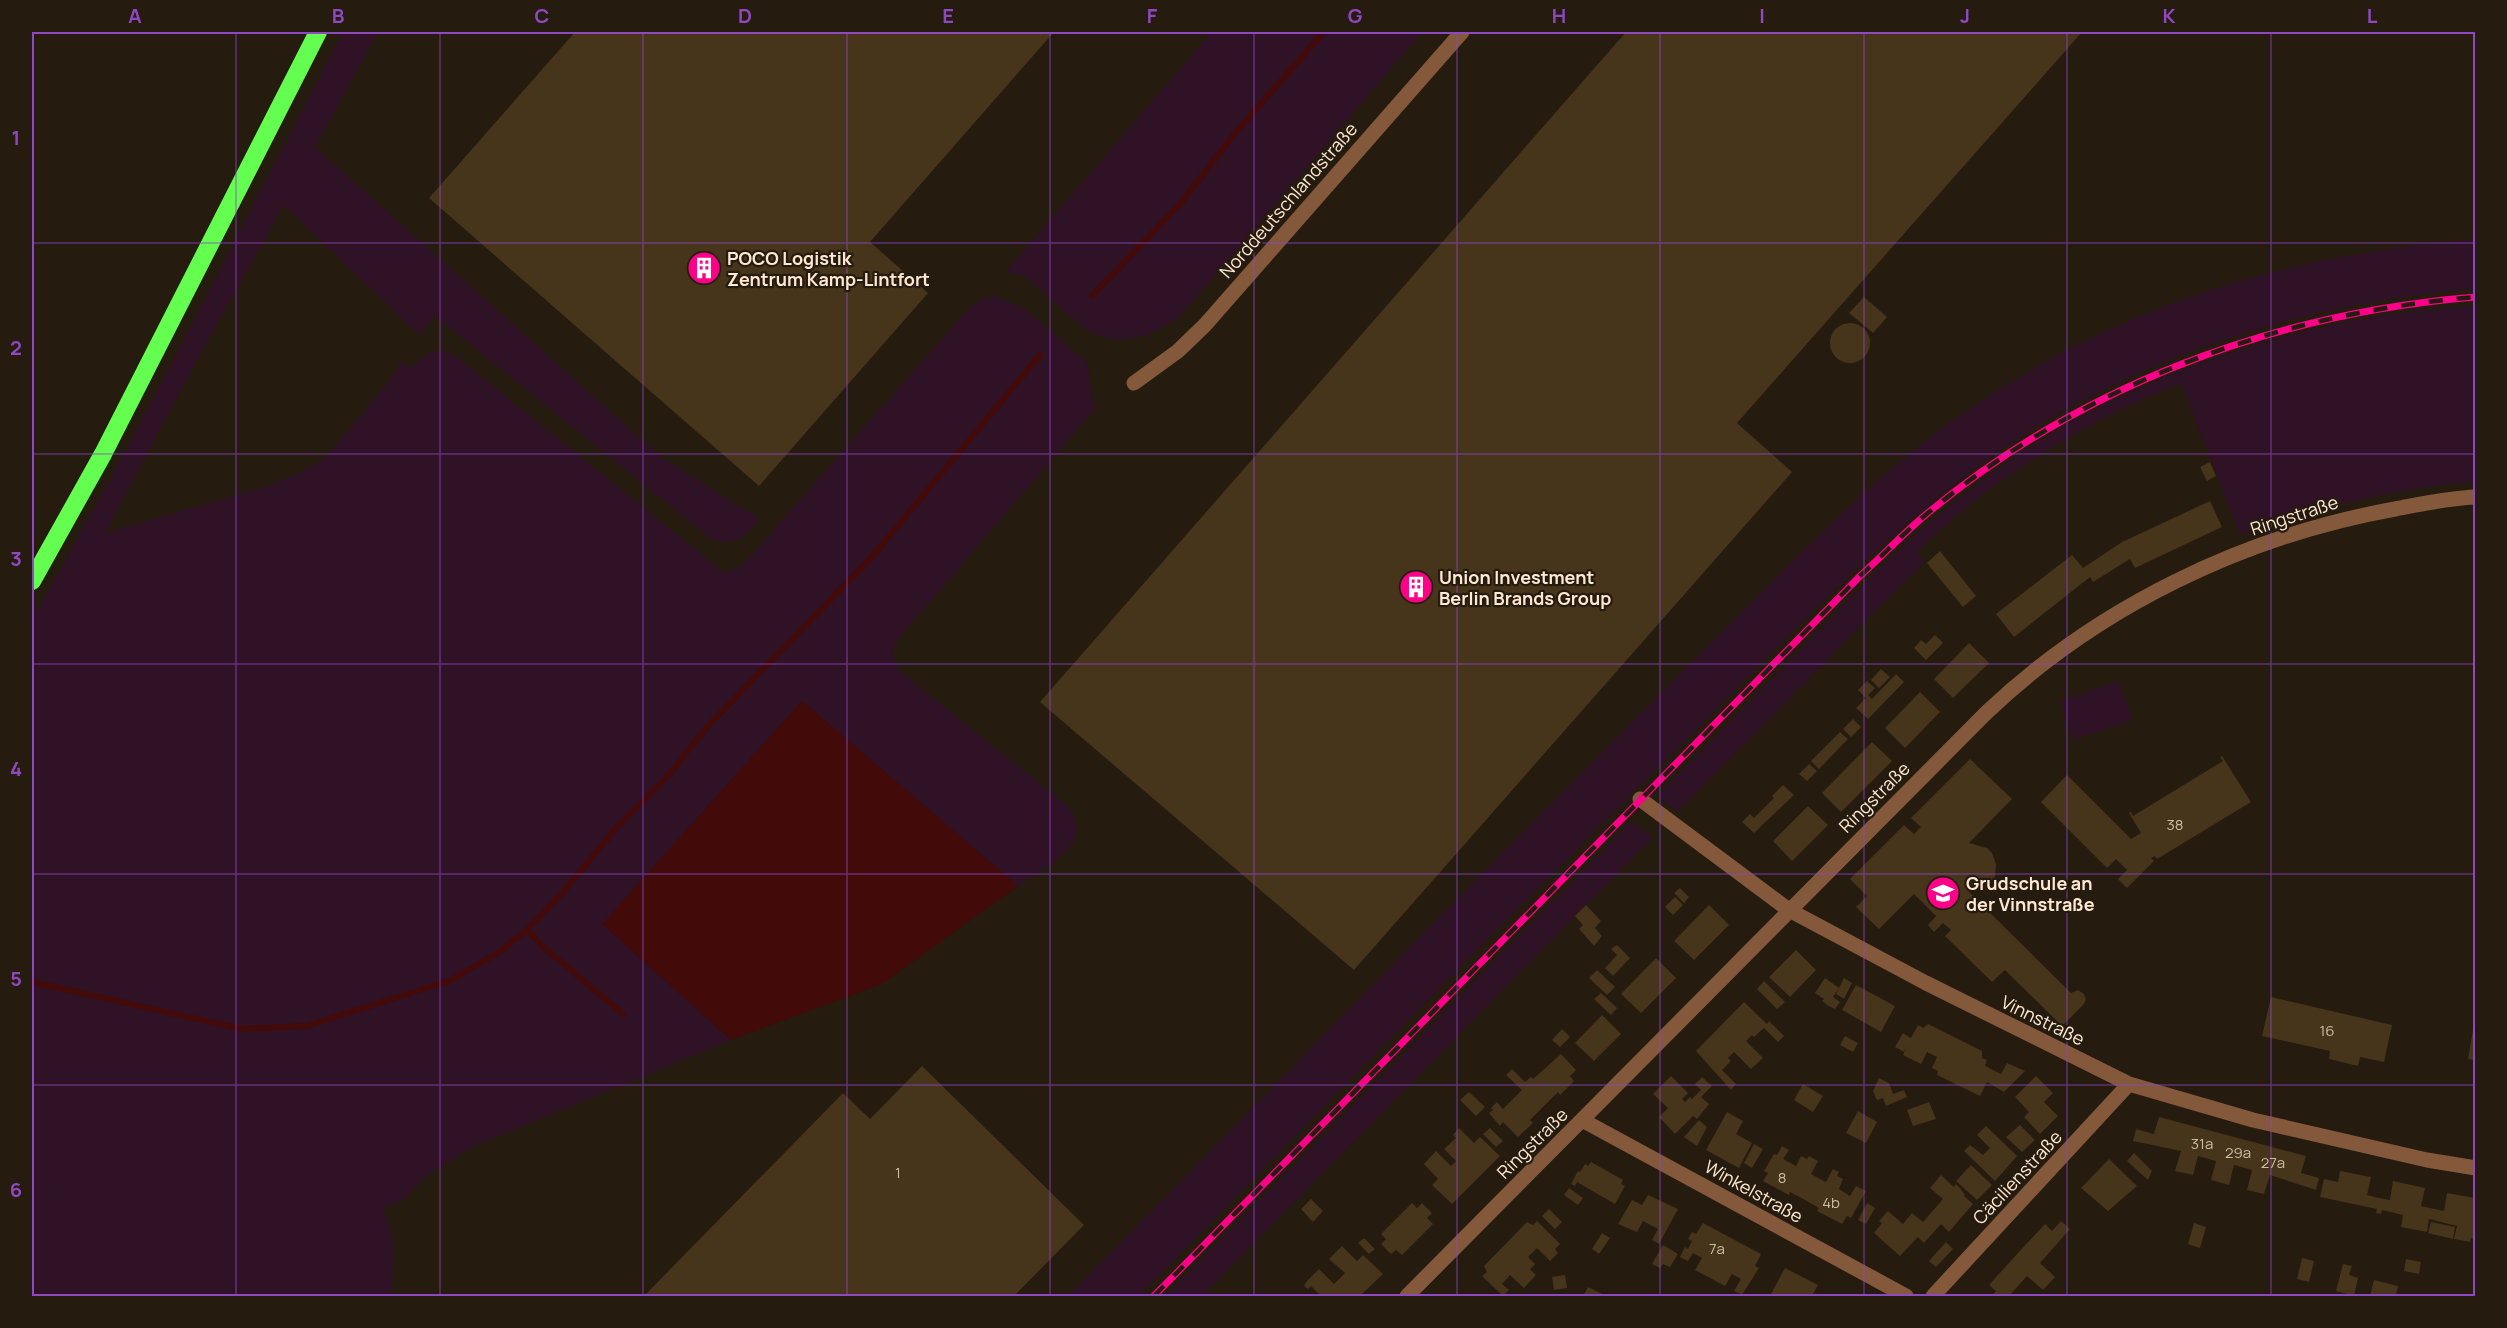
<svg xmlns="http://www.w3.org/2000/svg" width="2507" height="1328" font-family="Manrope,sans-serif">
<style>
.green{fill:#2f1226}
.water{fill:#430a0a}
.lines{fill:none;stroke-linecap:round;stroke-linejoin:round}
.stream{stroke:#430a0a;stroke-width:6}
.building{fill:#46341b}
.minor{stroke:#84583a;stroke-width:15}
.highway{stroke:#63fe4f;stroke-width:18}
.rail-casing{stroke:#fd0188;stroke-width:7}
.rail{stroke:#251b0f;stroke-width:4.5;stroke-dasharray:14;stroke-linecap:butt}
.grid{fill:none;stroke:#8f48c2;stroke-width:1.5;stroke-opacity:0.55}
.labels{text-anchor:middle;dominant-baseline:central;stroke-width:4.5;stroke-linejoin:round;paint-order:stroke}
.number-label{font-size:15px;fill:#d1bba5}
.street-label{font-size:18px;fill:#ffe8d3;stroke:#251b0f}
.poi-label{font-size:18px;font-weight:bold;fill:#ffe8d3;stroke:#251b0f;text-anchor:start}
.neatline{fill:none;stroke:#8f48c2;stroke-width:2}
.grid-label{font-size:20px;text-anchor:middle;font-weight:bold;fill:#8f48c2}
</style>
<rect width="100%" height="100%" fill="#251b0f"/>
<path class="green" d="M343 32H378L315 147 662 458 759 519C746 535 732 550 710 538L435 316 419 335 284 205 200 354 105 533 268 486 301 473 325 458 386 385 402 361 411 369C424 351 439 345 458 358L722 571 727 572 741 566 749 558 969 308 987 296 997 297 1025 309 1087 362 1093 401 1097 407 903 633 892 650 894 662 901 672 1067 806C1099 843 1046 866 1018 886L802 701 603 924 731 1040 474 1146 426 1176 403 1200 382 1208C398 1241 394 1261 390 1296H32V619C143 427 240 228 343 32Z
M1212 32H1422L1181 315C1158 334 1122 348 1093 333 1074 323 1049 296 1031 281L1021 275 1006 271Z
M2475 239V289C2319 302 2162 348 2028 432 1899 514 1796 630 1689 737 1503 921 1322 1110 1139 1296H1068C1255 1106 1440 915 1628 726 1677 677 1726 628 1775 579 1818 536 1861 493 1908 455 1952 418 2001 387 2051 359 2182 286 2327 252 2475 239Z
M2475 306V481C2394 490 2316 506 2240 535L2181 383C2088 420 1988 480 1917 552L1925 563 1907 579 1677 812 1657 796C1710 742 1763 688 1816 633 1855 593 1894 552 1937 516 1984 477 2037 439 2092 411 2210 351 2343 312 2475 306Z
M2119 681 2132 720 2073 740 2060 701Z
M1631 822 1653 837 1202 1296H1165Z"/>
<path class="water" d="M802 701 1018 886 882 984 731 1040 602 924Z"/>
<g class="lines">
<path class="stream" d="M1092 296 1180 204 1236 132 1324 32
M527 930 541 945 623 1014
M32 982 242 1029 307 1026 449 981 498 953 527 930 565 890 618 826 666 778 706 728 872 557 1040 355"/>
</g>
<path class="building" d="M575 32H1054L870 242 928 293 759 486 429 198Z
M1626 32H2082L1737 423 1792 472 1354 970 1040 702Z
M1864 297 1887 317 1873 333 1849 313Z
M1830 343a20 20 0 1 1 40 0a20 20 0 1 1-40 0Z
M2210 462 2216 476 2207 481 2200 467Z
M2210 501 2222 527 2135 568 2130 559 2093 582 2090 577 2014 637 1996 614 2072 555 2083 568 2122 542Z
M1940 551 1976 596 1963 607 1927 563Z
M1935 635 1943 643 1926 660 1914 648 1921 640 1926 644Z
M1969 643 1989 663 1953 698 1934 679Z
M1881 669 1890 677 1879 688 1871 680Z
M1896 674 1904 682 1868 719 1856 708 1866 698 1858 690 1867 681 1875 688 1868 695 1872 699Z
M1920 692 1940 712 1905 748 1885 728Z
M1853 719 1861 727 1851 737 1843 729Z
M1840 732 1848 739 1819 769 1811 761Z
M1872 742 1892 761 1841 812 1822 793Z
M2222 756 2251 802 2157 859 2155 856 2151 858 2154 861 2127 888 2118 879 2127 870 2116 859 2107 868 2041 802 2067 775 2131 839 2141 833 2129 813 2131 812 2133 816 2223 761 2220 757Z
M1970 759 2012 799 1969 843 1987 848 1992 853 1996 864 1995 877 1987 887 1969 892 2071 993 2078 990 2084 994 2086 1000 2083 1005 2062 1026 2005 970 1992 982 1945 936 1951 930 1943 923 1934 932 1928 925 1936 916 1914 894 1879 929 1856 907 1867 896 1850 879 1904 825 1914 834 1921 827 1911 818Z
M1809 764 1817 771 1807 781 1799 774Z
M1783 785 1794 795 1754 833 1742 822 1750 814 1754 818 1774 798 1772 796Z
M1808 806 1828 825 1792 861 1773 841Z
M1680 888 1689 897 1684 903 1674 893Z
M1675 897 1683 905 1673 915 1665 907Z
M1586 905 1601 921 1595 928 1602 936 1594 946 1579 929 1583 925 1575 916Z
M1709 905 1729 925 1694 960 1674 941Z
M1617 945 1630 958 1613 976 1605 968 1617 955 1611 949Z
M1796 950 1816 970 1790 997 1769 977Z
M1656 958 1676 978 1641 1013 1621 994Z
M1597 970 1615 987 1607 995 1589 978Z
M1825 978 1839 988 1844 978 1852 983 1844 999 1836 994 1839 988 1833 997 1840 1002 1835 1009 1827 1005 1822 1001 1824 999 1815 993Z
M1764 981 1785 1002 1777 1009 1757 989Z
M1856 985 1895 1006 1881 1032 1842 1010Z
M1601 993 1617 1008 1611 1015 1594 999Z
M2271 997 2392 1025 2384 1062 2360 1057 2358 1066 2329 1059 2330 1051 2262 1036Z
M1744 1002 1767 1024 1769 1021 1784 1036 1778 1042 1764 1028 1754 1037 1752 1035 1746 1041 1763 1058 1751 1069 1734 1052 1728 1058 1731 1061 1722 1070 1736 1084 1731 1090 1696 1051Z
M1602 1015 1621 1034 1594 1061 1575 1043Z
M1928 1024 1982 1051V1058L1987 1060 1985 1066 2001 1074 2007 1063 2025 1071 2004 1092 1987 1082 1980 1096 1937 1075 1938 1071 1932 1068 1937 1057 1927 1052 1921 1064 1903 1055 1908 1044 1904 1052 1895 1047 1903 1033 1911 1038 1918 1025 1923 1028Z
M2474 1024H2475V1060L2468 1059Z
M1562 1029 1570 1037 1560 1047 1552 1040Z
M1845 1036 1858 1043 1853 1052 1840 1045Z
M1561 1054 1576 1070 1570 1076 1574 1081 1560 1095 1558 1092 1530 1120 1533 1123 1518 1137 1503 1122 1500 1126 1489 1113 1493 1110 1491 1108 1497 1102 1503 1109 1522 1090 1506 1075 1512 1069 1525 1082 1531 1077 1533 1079Z
M922 1066 1084 1225 1014 1296H644L843 1093 870 1119Z
M1671 1076 1688 1093 1682 1099 1685 1102 1690 1097 1692 1099 1701 1090 1695 1084 1702 1077 1712 1086 1701 1097 1709 1104 1697 1119 1693 1116 1675 1134 1659 1117 1668 1108 1653 1094Z
M2036 1076 2053 1093 2044 1102 2058 1116 2040 1134 2024 1117 2029 1112 2015 1097Z
M1879 1078 1889 1083 1893 1094 1904 1090 1907 1097 1886 1106 1883 1098 1877 1100 1873 1091Z
M1803 1084 1823 1096 1813 1112 1794 1100Z
M1469 1092 1485 1107 1476 1116 1460 1100Z
M1929 1102 1936 1119 1913 1126 1907 1110Z
M1858 1111 1877 1122 1866 1143 1846 1133Z
M1727 1112 1743 1121 1736 1134 1752 1143 1739 1168 1706 1150Z
M2159 1117 2306 1156 2301 1173 2319 1178 2316 1190 2270 1175 2264 1194 2247 1190 2252 1170 2234 1165 2229 1185 2211 1180 2216 1161 2198 1156 2193 1175 2175 1171 2181 1151 2133 1141 2136 1129 2154 1134Z
M1699 1120 1707 1127 1697 1146 1684 1137Z
M2020 1125 2035 1140 2022 1152 2006 1137Z
M1986 1126 2017 1156 1995 1181 1964 1151 1970 1145 1983 1155 1990 1148 1977 1135Z
M1459 1128 1474 1143 1480 1137 1500 1156 1452 1204 1432 1185 1438 1179 1424 1164 1436 1151 1451 1166 1456 1161 1444 1149 1456 1138 1453 1135Z
M1490 1128 1503 1141 1496 1147 1483 1134Z
M1754 1144 1763 1149 1752 1168 1744 1163Z
M1782 1146 1789 1150 1783 1159 1796 1166 1801 1156 1807 1159 1809 1156 1818 1161 1811 1174 1826 1182 1833 1169 1839 1172 1837 1176 1843 1179 1839 1189 1850 1196 1856 1186 1866 1191 1851 1218 1847 1216 1842 1224 1817 1211 1819 1208 1805 1200 1790 1192 1789 1195 1763 1181 1768 1173 1764 1171 1774 1154 1777 1155Z
M2134 1153 2152 1171 2148 1180 2127 1161Z
M2109 1159 2137 1186 2108 1211 2081 1188Z
M1591 1162 1623 1180 1621 1184 1625 1186 1615 1204 1577 1182 1575 1186 1571 1184 1578 1171 1580 1172 1585 1164 1588 1166Z
M1971 1165 1992 1185 1977 1200 1956 1181Z
M2340 1171 2371 1177 2367 1195 2379 1198 2390 1200 2393 1181 2425 1188 2421 1206 2444 1211 2447 1193 2475 1198V1239L2471 1238 2470 1242 2454 1239 2457 1226 2429 1219 2427 1232 2401 1227 2403 1215 2382 1210 2381 1214 2376 1213 2377 1209 2320 1197 2324 1179 2338 1182Z
M1941 1175 1954 1187 1956 1184 1960 1188 1965 1195 1964 1196 1973 1204 1949 1232 1941 1224 1924 1243 1918 1237 1900 1256 1874 1233 1882 1223 1879 1221 1888 1211 1903 1224 1912 1213 1923 1222 1943 1199 1930 1188Z
M1569 1188 1583 1198 1578 1205 1564 1195Z
M1648 1195 1678 1209 1659 1244 1652 1240 1658 1229 1643 1221 1637 1232 1618 1224 1632 1200 1642 1205Z
M1311 1199 1323 1211 1313 1222 1301 1209Z
M1412 1203 1417 1208 1422 1203 1432 1213 1427 1218 1433 1224 1402 1255 1396 1250 1391 1254 1381 1244 1386 1239 1381 1234Z
M1867 1203 1875 1208 1866 1224 1858 1220Z
M1549 1209 1562 1222 1555 1229 1542 1216Z
M1537 1221 1560 1244 1555 1249 1558 1253 1550 1261 1537 1248 1528 1257 1535 1264 1530 1269 1536 1275 1524 1288 1510 1275 1502 1284 1509 1290 1503 1296 1482 1276 1487 1272 1484 1266 1527 1222 1533 1225Z
M2061 1221 2070 1229 2040 1263 2055 1277 2043 1290 2027 1276 2009 1296H1991L1996 1291 1989 1285 2017 1254 2045 1224 2052 1231Z
M2431 1222 2455 1227 2453 1239 2428 1233Z
M1703 1223 1761 1254 1755 1266 1759 1268 1742 1295 1734 1291 1741 1279 1732 1274 1725 1286 1695 1270 1702 1258 1693 1253 1688 1261 1680 1257 1685 1247 1688 1249 1692 1241 1688 1239 1692 1232 1696 1234Z
M2194 1223 2206 1227 2200 1248 2188 1244Z
M1602 1233 1610 1238 1599 1254 1592 1249Z
M1364 1238 1375 1249 1369 1254 1358 1243Z
M1946 1242 1953 1249 1936 1267 1929 1261Z
M1663 1245 1678 1254 1670 1267 1663 1264 1660 1268 1652 1264Z
M1342 1246 1357 1261 1363 1255 1383 1274 1360 1296H1321L1311 1286 1308 1289 1304 1286 1306 1282 1319 1269 1334 1284 1345 1273 1329 1259Z
M2302 1258 2314 1261 2309 1282 2297 1279Z
M2406 1259 2421 1262 2419 1274 2404 1271Z
M2343 1264 2352 1266 2349 1275 2358 1278 2354 1296 2336 1291Z
M1785 1268 1818 1285 1812 1296H1770Z
M1565 1275 1567 1288 1554 1290 1552 1277Z
M2374 1280 2398 1286 2396 1296H2370Z
M1588 1287 1606 1296H1583Z"/>
<g class="lines">
<path class="minor" d="M1134 383 1178 351 1205 325 1462 32
M1640 799 1789 910 1926 983 2129 1084 2253 1120 2427 1160 2476 1168
M1582 1120 1906 1296
M1407 1296 1986 713C2097 607 2244 536 2395 509 2422 504 2448 498 2476 497
M1933 1296 2129 1084"/>
<path class="highway" d="M32 581 103 454 318 32"/>
<g class="rail-casing">
<path id="rail" d="M1154 1296 1860 576C1881 557 1901 536 1923 517 2079 386 2274 313 2476 297"/>
</g>
<use href="#rail" class="rail"/>
</g>
<path class="grid" d="M236 32V1296M440 32V1296M643 32V1296M847 32V1296M1050 32V1296M1254 32V1296M1457 32V1296M1660 32V1296M1864 32V1296M2067 32V1296M2271 32V1296M32 243H2476M32 454H2476M32 664H2476M32 874H2476M32 1085H2476"/>
<defs>
<g id="building-disc" transform="scale(1.725)"><circle r="9.5" fill="#fd0188" stroke="#251b0f"/><path d="M-4-6H4V6H1V3H-1V6H-4ZM-2.5-4.3h1.7v1.8h-1.7ZM.8-4.3h1.7v1.8H.8ZM-2.5-1h1.7V.8h-1.7ZM.8-1h1.7V.8H.8Z" fill="#fff"/></g>
<g id="school-disc" transform="scale(1.725)"><circle r="9.5" fill="#fd0188" stroke="#251b0f"/><path d="M0-5L7-2L0 1L-7-2ZM-4 1L0 2.5L4 1V4Q0 6-4 4Z" fill="#fff"/></g>
</defs>
<g fill-rule="evenodd">
<use href="#building-disc" x="704" y="268"/>
<use href="#building-disc" x="1416" y="587"/>
<use href="#school-disc" x="1943" y="893"/>
</g>
<g class="labels">
<g class="number-label">
<text x="2175" y="824">38</text>
<text x="2327" y="1030">16</text>
<text x="2202" y="1143">31a</text>
<text x="2238" y="1152">29a</text>
<text x="2273" y="1162">27a</text>
<text x="898" y="1172">1</text>
<text x="1782" y="1177">8</text>
<text x="1831" y="1202">4b</text>
<text x="1717" y="1248">7a</text>
</g>
<g class="street-label">
<text transform="translate(1288 200) rotate(-49)">Norddeutschlandstraße</text>
<text transform="translate(2294 515) rotate(-18)">Ringstraße</text>
<text transform="translate(1874 797) rotate(-45)">Ringstraße</text>
<text transform="translate(2043 1020) rotate(26)">Vinnstraße</text>
<text transform="translate(1532 1143) rotate(-45)">Ringstraße</text>
<text transform="translate(2017 1177) rotate(-47)">Cäcilienstraße</text>
<text transform="translate(1754 1191) rotate(29)">Winkelstraße</text>
</g>
<g class="poi-label">
<text x="727" y="258">POCO Logistik<tspan x="727" dy="21">Zentrum Kamp-Lintfort</tspan></text>
<text x="1439" y="577">Union Investment<tspan x="1439" dy="21">Berlin Brands Group</tspan></text>
<text x="1966" y="883">Grudschule an<tspan x="1966" dy="21">der Vinnstraße</tspan></text>
</g>
</g>
<rect width="2507" height="1328" fill="none" stroke="#251b0f" stroke-width="66"/>
<rect x="33" y="33" width="2441" height="1262" class="neatline"/>
<g class="grid-label">
<text x="135" y="23">A</text>
<text x="338" y="23">B</text>
<text x="542" y="23">C</text>
<text x="745" y="23">D</text>
<text x="948" y="23">E</text>
<text x="1152" y="23">F</text>
<text x="1355" y="23">G</text>
<text x="1559" y="23">H</text>
<text x="1762" y="23">I</text>
<text x="1965" y="23">J</text>
<text x="2169" y="23">K</text>
<text x="2372" y="23">L</text>
<text x="16" y="145">1</text>
<text x="16" y="355">2</text>
<text x="16" y="566">3</text>
<text x="16" y="776">4</text>
<text x="16" y="986">5</text>
<text x="16" y="1197">6</text>
</g>
</svg>
